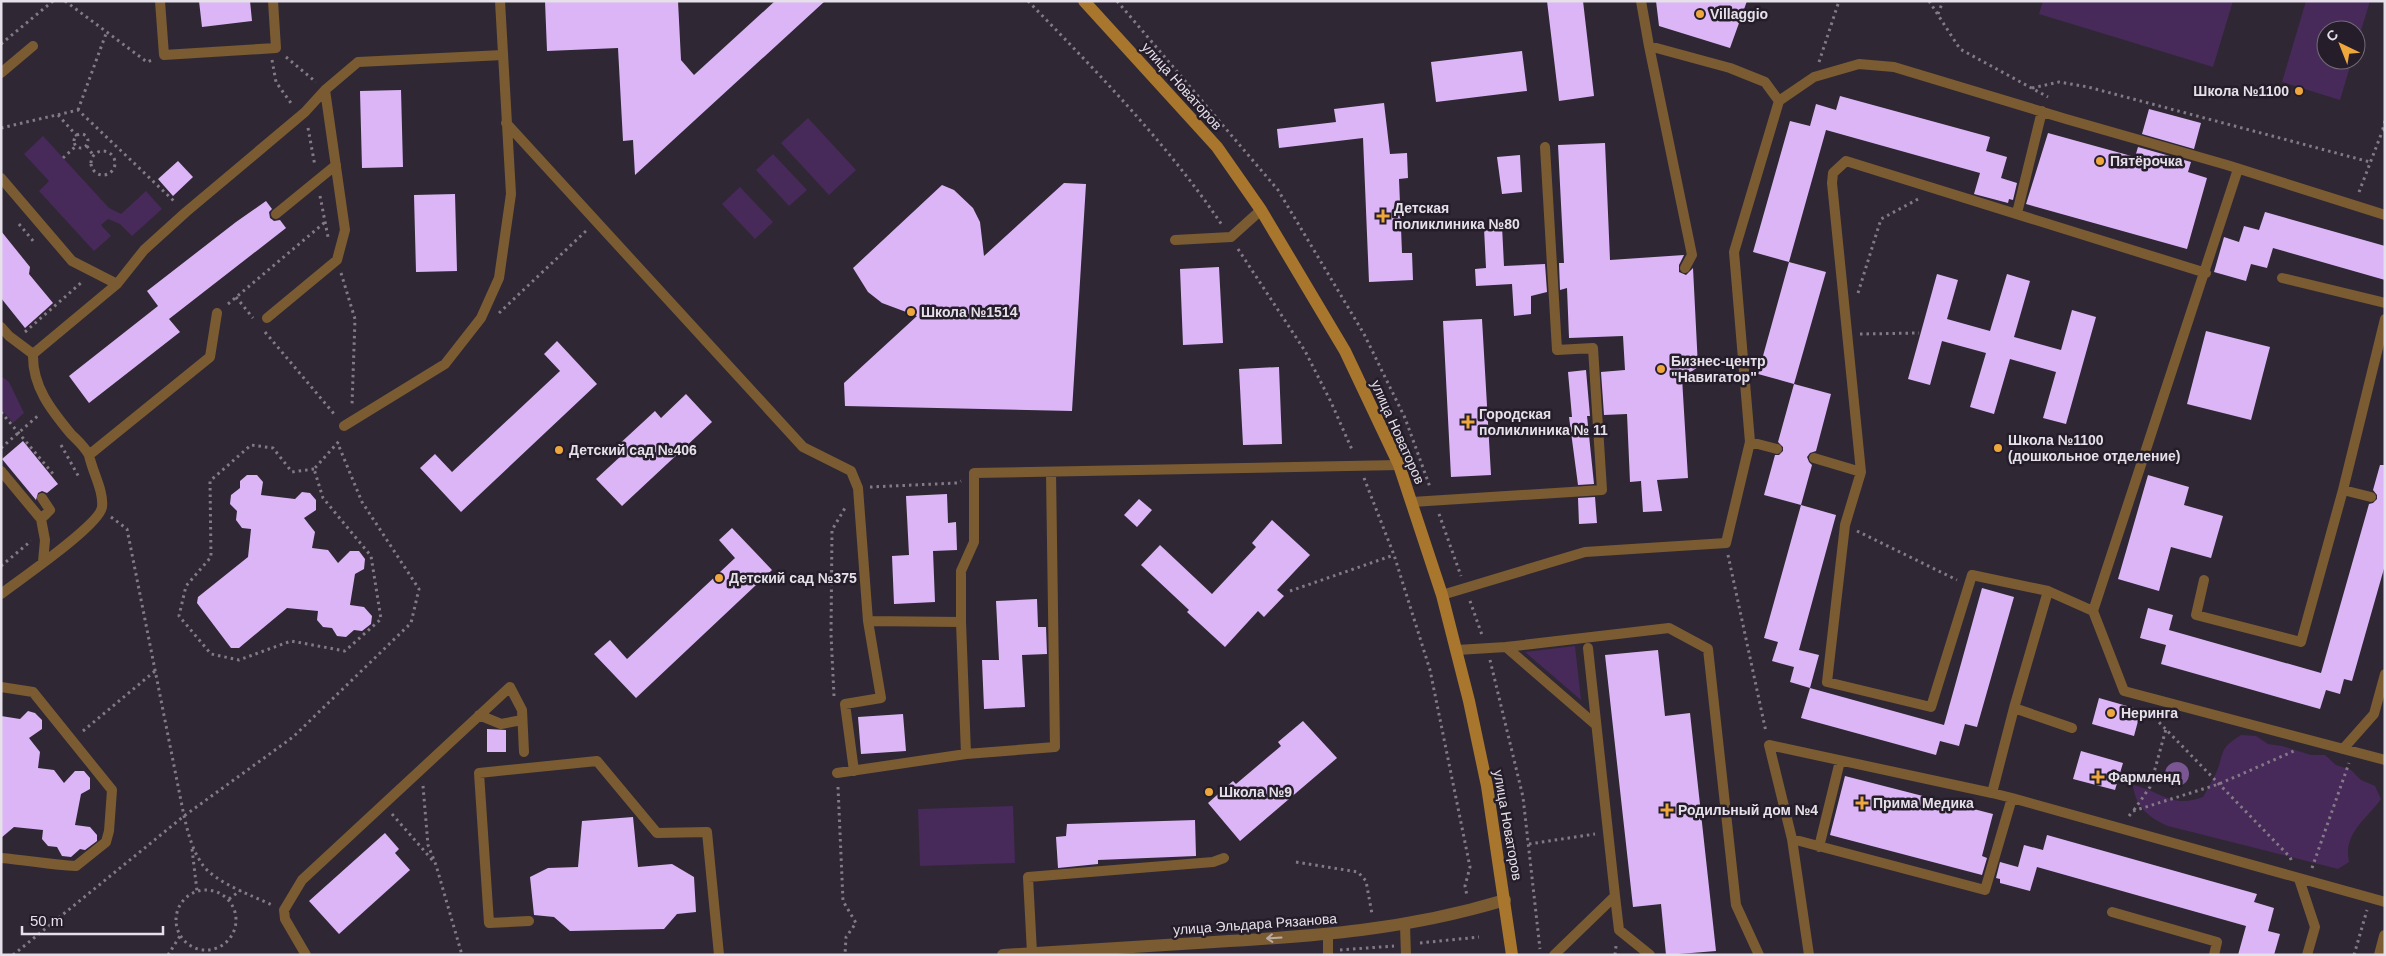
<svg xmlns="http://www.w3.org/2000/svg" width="2386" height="956" font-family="Arial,sans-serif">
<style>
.green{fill:#47295a}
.water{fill:#7a5792}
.building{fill:#dcb5f7}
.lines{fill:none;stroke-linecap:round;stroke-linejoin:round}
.path{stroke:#827b86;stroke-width:3;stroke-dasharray:2.5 4;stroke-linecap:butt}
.lane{stroke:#7b5c32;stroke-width:10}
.street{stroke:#7b5c32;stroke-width:12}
.secondary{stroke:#a8762d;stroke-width:12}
.oneway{stroke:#bbaba0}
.poi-dot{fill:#eea73d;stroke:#251e2a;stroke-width:2}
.labels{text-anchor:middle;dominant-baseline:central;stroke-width:5;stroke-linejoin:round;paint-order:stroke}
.poi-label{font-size:14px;font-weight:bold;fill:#e5e0e9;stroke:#251e2a;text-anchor:start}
.street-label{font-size:14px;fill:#e5e0e9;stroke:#251e2a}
</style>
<rect width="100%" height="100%" fill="#2f2834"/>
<path class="green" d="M2043 1H2233L2213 67 2039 14Z
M2306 1H2370L2356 47V30H2326V60H2352L2340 100 2282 82Z
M808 118 856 170 829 195 781 143Z
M43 136 109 208 121 214 146 191 162 209 132 236 120 224 108 219 101 225 111 236 94 251 39 191 49 181 24 154Z
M773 154 807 190 789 206 756 170Z
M740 187 773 222 755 239 722 204Z
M1 376 9 382 24 413 13 423 1 409Z
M1575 646 1581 700 1525 652Z
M2241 735 2256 736 2268 744 2282 746 2311 755H2325L2336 765 2351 770 2361 780 2375 786 2381 799C2366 820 2343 833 2349 862L2338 869 2168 826C2149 818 2135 806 2133 785 2161 791 2172 809 2203 797 2208 788 2213 780 2217 771 2225 750 2219 749 2241 735Z
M1013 806 1015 863 920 866 918 809Z"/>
<path class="water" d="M2165 774a12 12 0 1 1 24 0a12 12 0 1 1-24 0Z"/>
<path class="building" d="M199 1H250L252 21 202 27Z
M545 1H678L681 60 694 75 775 1H825L635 175 633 140 623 141 618 48 547 51Z
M1547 1H1583L1594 96 1559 101Z
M1656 1H1747L1730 48 1659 26Z
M1522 51 1527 91 1436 102 1431 62Z
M401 90 403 167 362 168 360 91Z
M1840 96 1990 137 1986 151 2007 157 2001 178 2017 183 2013 200 2009 199 2008 203 1974 194 1980 173 1826 130 1789 262 1753 252 1790 121 1810 126 1816 104 1836 110Z
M1384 103 1390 154 1407 153 1408 178 1399 179 1402 253H1412L1413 280 1369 282 1363 138 1279 148 1277 129 1336 122 1334 109Z
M2149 109 2201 123 2194 149 2142 134Z
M2048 133 2135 157 2138 147 2191 162 2188 172 2207 178 2187 249 2026 204Z
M1605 143 1610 260 1684 255 1679 265V272L1686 275 1693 268 1698 367 1682 378 1688 478 1657 480 1662 511 1643 512 1641 481 1630 482 1627 414 1604 415 1601 372 1625 370 1623 336 1569 338 1567 288 1560 290 1559 263H1564L1558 145Z
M1520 155 1522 192 1502 194 1497 157Z
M178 161 193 177 173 196 158 179Z
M1064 183 1086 184 1072 411 845 406 844 383 917 316 882 303 868 292 853 268 942 185 954 190 973 208 980 222 984 256Z
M455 194 457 271 416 272 414 195Z
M266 201 272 209 269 212 270 218 274 221 280 220 286 228 169 319 180 332 89 403 69 376 158 306 147 291 236 222Z
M2265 212 2385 246V280L2273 248 2267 268 2251 264 2246 281 2214 272 2224 237 2239 242 2244 226 2259 230Z
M1502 226 1504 266 1545 264 1547 292 1531 296V314L1514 316 1512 284 1476 286 1475 269 1486 268 1484 228Z
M1 231 30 267 29 274 53 303 25 328 1 298Z
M1789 262 1826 272 1794 384 1758 374Z
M1219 267 1223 343 1183 345 1180 269Z
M1937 274 1958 280 1947 319 1990 331 2007 274 2030 281 2014 337 2061 350 2072 310 2096 317 2066 424 2043 418 2056 372 2010 359 1994 414 1970 407 1986 353 1942 341 1930 385 1908 379Z
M1482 319 1491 475 1451 477 1443 321Z
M2206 331 2270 347 2251 420 2187 404Z
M557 341 597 384 461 512 420 468 435 454 452 472 560 371 544 354Z
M1279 367 1282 444 1243 445 1239 369Z
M1586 370 1590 416H1587L1594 484 1578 485 1569 417H1572L1568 372Z
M1794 384 1831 394 1816 451 1810 453 1807 457 1809 462 1812 465 1801 505 1764 495 1775 455H1779L1783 451V447L1778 442Z
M686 394 712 422 622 506 596 479 622 455 615 448 655 411 661 418Z
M23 441 58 484 47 493 42 491 38 493 36 500 2 459Z
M2380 465H2385V565L2352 681 2344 679 2340 694 2326 690 2320 709 2161 664 2166 645 2140 638 2148 608 2173 615 2169 630 2321 673 2369 504 2373 503 2377 499V495L2373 490Z
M247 475H257L263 482 261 495 295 499 302 492 310 493 316 500V510L304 518 315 532 312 548 328 550 338 563 350 551H359L365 559 364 569 355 574 350 605 364 607 372 616 371 624 362 631 354 630 346 637 337 636 332 628 323 627 317 620 318 611 287 608 239 648H231L197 603 198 597 248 557 251 529 242 528 236 520 237 511 230 504 231 495 240 488V481Z
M2148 475 2189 487 2184 505 2223 516 2211 558 2171 547 2159 591 2118 579Z
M947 494 948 523 956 522 957 550 933 551 935 602 894 604 892 556 909 555 906 496Z
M1595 497 1597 523 1579 524 1578 498Z
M1139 499 1152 510 1137 527 1124 515Z
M1801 505 1836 515 1799 650 1819 655 1810 688 1790 682 1794 667 1772 661 1778 642 1764 638Z
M1272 520 1310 555 1277 590 1284 596 1264 617 1258 611 1225 647 1187 612 1189 610 1141 565 1160 545 1212 594 1256 547 1252 543Z
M732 528 772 570 636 698 594 654 610 640 627 659 735 558 719 540Z
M1982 588 2014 597 1977 727 1965 724 1959 746 1940 741 1936 755 1801 718 1810 688 1944 725Z
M1037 599 1038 627H1046L1047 654 1022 655 1025 707 984 709 982 660H999L996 601Z
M1658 650 1665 716 1690 713 1716 951 1666 955 1661 904 1633 907 1605 655Z
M2099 698 2141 710 2134 736 2092 724Z
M28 711 35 713 42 720V729L29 738 40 752 38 768 54 770 64 783 75 771H84L90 778V789L81 794 75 825 90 827 97 835V841L85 850 80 849 71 857 62 856 57 847 48 846 42 839 43 830 14 827 1 838V716L20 719Z
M903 714 906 751 861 754 858 717Z
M1303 721 1337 758 1240 841 1208 803 1233 781 1236 784 1281 746 1278 742Z
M487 729 506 730V752H487Z
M2081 751 2123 763 2115 790 2073 779Z
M1845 776 1993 814 1982 856 1987 858 1982 875 1830 835Z
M633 817 638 867 672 864 694 877 696 912 677 914 664 929 570 931 554 917 534 915 530 877 548 868 578 867 582 821Z
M1195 820 1196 856 1098 860V864L1058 868 1056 837 1066 836 1067 824Z
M385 833 399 849 395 853 410 870 339 934 309 901Z
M2047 835 2257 894 2254 902 2274 908 2268 931 2280 934 2274 955H2238L2246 926 2037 867 2030 891 2000 883V879L1996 878 2000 862 2018 867 2024 845 2043 850Z"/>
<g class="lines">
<path class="path" d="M65 1 147 62 152 60
M1028 1C1097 72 1166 142 1222 225
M1117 1 1278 190 1364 334 1405 418 1430 487
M1929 1 1960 49 2048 97
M1938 14 1943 1
M1 44 53 1
M286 57 316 82
M272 60 276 82 293 106
M1819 62 1839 1
M2032 88 2059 82 2088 87 2370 162
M78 110 107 31
M58 115 77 136
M2385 121 2382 132 2385 129
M1 128 78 110 176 203
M308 128 315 166
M74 141a7 7 0 1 1 14 0a7 7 0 1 1-14 0Z
M87 146 93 155
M91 163a12 12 0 1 1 24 0a12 12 0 1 1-24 0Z
M63 158 76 146
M2359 192 2382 132
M320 196 328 237
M19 224 34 242
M1238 249 1305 351 1331 402 1353 452
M341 273 355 319 352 405
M1858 293 1881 219 1920 198
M236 297 253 318
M228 304 324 223
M499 313 587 230
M25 332 82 282
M265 332 335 415
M1860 334 1919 333
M1 412 54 475
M61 445 80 479
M1 448 40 414
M314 469 292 472 273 448 251 445 210 481 211 557 186 586 179 616 211 654 239 660 291 641 345 651 381 619 371 556 323 498 314 469 341 439
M1364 478 1394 555 1430 670 1470 867 1465 886 1467 896
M870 487 957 483 961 481
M1439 514 1461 576
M111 517 127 529 184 816C188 833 192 849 202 864 214 882 253 896 272 905
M1857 531 1957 580
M1728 555 1766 732
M1 566 31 541
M1290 591 1394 555
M1470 601 1482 635
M1490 660 1523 797 1540 949
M834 696 831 634 832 530 845 508
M2150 713 2290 857 2292 862
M83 731 155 671
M423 786 428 845 436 865 462 955
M838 787 843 901 856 923 846 937 845 955
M2134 810 2150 787 2166 729
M392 814 434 862
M2129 816 2133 811 2219 784 2294 751
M1529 844 1595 834
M192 849 197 891
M1296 862 1358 872 1366 881 1372 914
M2312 868 2349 763
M176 920a30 30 0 1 1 60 0a30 30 0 1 1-60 0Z
M229 899 241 890
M1420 943 1479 937
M1340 950 1394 946
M13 955 184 816 293 737 411 623 419 589 362 502 338 444
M168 955 180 936
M1615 955 1616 946
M2354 955 2367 910"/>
<path class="lane" d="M160 1 164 55 276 48 273 1
M1641 1 1649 46 1730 68 1765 82 1779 101 1814 77 1859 64 1894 67 2066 119 2227 165 2385 215
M1649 46 1692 255 1685 268
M1 73 33 46
M506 123 803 447 851 471 858 488 868 621 961 622 966 754 1055 747 1051 472
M1 178 72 261 117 284
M2017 213 2042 111
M276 214 336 165
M1175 240 1231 237 1261 210
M2282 278 2385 303
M267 318 337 260 345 230 325 90
M1 327 9 336 33 354C32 386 51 410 71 434 78 441 84 446 89 455L210 357 217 313
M33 354 117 284 144 250 186 212 305 112 325 90 358 62 503 55
M344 426 445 364 481 318 499 278 511 194 500 1
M1750 442 1734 252 1779 101
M1814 458 1861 472 1845 525 1827 682 1931 707 1972 575 2048 591 2093 611 2124 691 2385 760
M1 471 41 519 45 540 43 562
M1861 472 1832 183 1833 173 1846 161 2206 273
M2371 497 2343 490 2385 319
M1412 502 1602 490 1593 348 1557 350 1545 147
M41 519 50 510 42 498
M2204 580 2196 615 2301 642 2343 490
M1 594C19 580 100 525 102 507 104 491 92 471 89 455
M1442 595 1585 552 1726 543 1750 442 1777 449
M2093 611 2238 169
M961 622V571L974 542V473L1399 465
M1506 647 1669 628 1708 649 1736 905 1759 955
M1457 650 1506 647 1596 725
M1 687 33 692 112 790 109 831 106 842 76 866C51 865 27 860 1 858
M2014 708 2072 728
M479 715 501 724 522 720
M2343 749 2374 714 2385 674
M854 771 845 704 881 698 868 621
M837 773 966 754
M2012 798 2385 902
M1792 839 1985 890 2012 798 1992 793 2014 708 2048 591
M1819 847 1840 761
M2299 879 2315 927 2307 955
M1615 896 1619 930 1650 955
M2112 912 2217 942 2214 955
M529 921 489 923 479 773 597 761 657 833 707 832 719 955
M1405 925 1406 955
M1328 935V955
M1032 953 1028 877 1213 862 1224 858
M306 955 285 919 284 910 302 880 510 687 522 710 524 752
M1554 955 1615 896 1588 648
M1809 955 1792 839 1769 745 1992 793"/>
<path class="street" d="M1003 955C1074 950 1144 946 1214 942 1317 936 1406 930 1505 900
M2380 955 2385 936"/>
<path class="secondary" d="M1084 1 1217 147 1261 210 1345 351 1399 465 1442 595 1469 701 1487 786 1512 955"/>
</g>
<defs><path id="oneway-shaft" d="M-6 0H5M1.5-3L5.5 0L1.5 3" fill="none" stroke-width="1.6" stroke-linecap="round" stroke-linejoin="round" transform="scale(1.25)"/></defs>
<use class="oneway" href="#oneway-shaft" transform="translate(1274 938) rotate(177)"/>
<g class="poi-dot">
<circle cx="1700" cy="14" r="5"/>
<circle cx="2299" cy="91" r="5"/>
<circle cx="2100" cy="161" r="5"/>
<path d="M1380.5 208.5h5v5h5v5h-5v5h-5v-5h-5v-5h5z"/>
<circle cx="911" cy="312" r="5"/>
<circle cx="1661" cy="369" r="5"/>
<path d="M1465.5 414.5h5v5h5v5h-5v5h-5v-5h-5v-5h5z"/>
<circle cx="1998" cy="448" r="5"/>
<circle cx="559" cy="450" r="5"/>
<circle cx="719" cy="578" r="5"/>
<circle cx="2111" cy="713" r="5"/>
<path d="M2095.5 769.5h5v5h5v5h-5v5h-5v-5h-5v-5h5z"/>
<circle cx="1209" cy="792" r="5"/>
<path d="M1859.5 795.5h5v5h5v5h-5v5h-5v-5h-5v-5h5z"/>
<path d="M1664.5 802.5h5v5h5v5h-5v5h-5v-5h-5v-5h5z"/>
</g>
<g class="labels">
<g class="poi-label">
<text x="1710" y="14">Villaggio</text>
<text x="2289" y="91" text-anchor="end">Школа №1100</text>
<text x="2110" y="161">Пятёрочка</text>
<text x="1394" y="208">Детская<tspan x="1394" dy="16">поликлиника №80</tspan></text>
<text x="921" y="312">Школа №1514</text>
<text x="1671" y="361">Бизнеc-центр<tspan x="1671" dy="16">"Навигатор"</tspan></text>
<text x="1479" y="414">Городская<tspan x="1479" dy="16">поликлиника № 11</tspan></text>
<text x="2008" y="440">Школа №1100<tspan x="2008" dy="16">(дошкольное отделение)</tspan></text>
<text x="569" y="450">Детский сад №406</text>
<text x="729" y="578">Детский сад №375</text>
<text x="2121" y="713">Неринга</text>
<text x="2108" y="777">Фармленд</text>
<text x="1219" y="792">Школа №9</text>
<text x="1873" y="803">Прима Медика</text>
<text x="1678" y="810">Родильный дом №4</text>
</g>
<g class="street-label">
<text transform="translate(1182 86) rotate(48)">улица Новаторов</text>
<text transform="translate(1398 432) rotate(66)">улица Новаторов</text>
<text transform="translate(1508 825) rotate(80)">улица Новаторов</text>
<text transform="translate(1255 924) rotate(-4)">улица Эльдара Рязанова</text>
</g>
</g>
<rect width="2386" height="956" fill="none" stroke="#e5e0e9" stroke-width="5"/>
<g transform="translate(2341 45) rotate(317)"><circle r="24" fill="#251e2a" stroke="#726c76"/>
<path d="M0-4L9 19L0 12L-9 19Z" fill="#eea73d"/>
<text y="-8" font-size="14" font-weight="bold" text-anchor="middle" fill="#e5e0e9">С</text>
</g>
<path d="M22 926v8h141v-8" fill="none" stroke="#e5e0e9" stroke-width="2.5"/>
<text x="30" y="926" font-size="15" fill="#e5e0e9" stroke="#251e2a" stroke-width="4" paint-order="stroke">50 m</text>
</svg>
